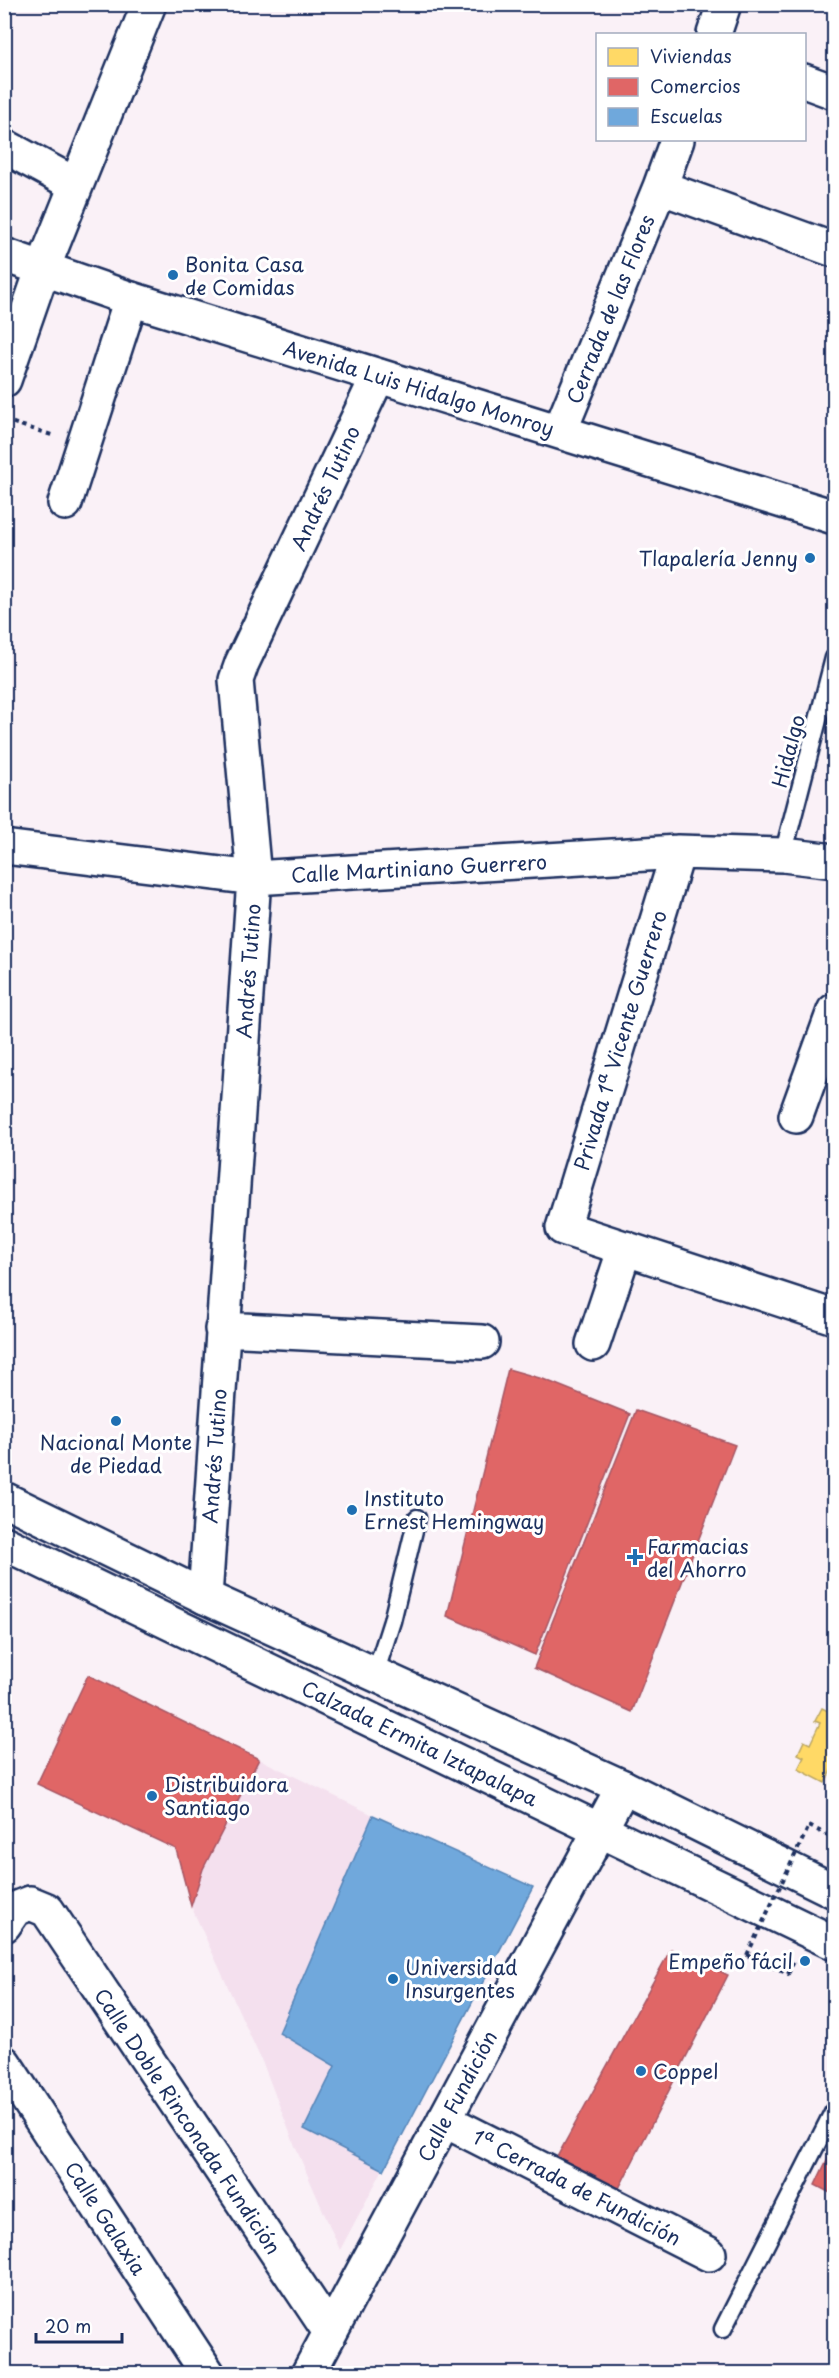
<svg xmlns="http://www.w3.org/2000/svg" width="839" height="2378" font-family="'Playpen Sans',sans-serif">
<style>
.built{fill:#f4e0ee}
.homes{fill:#ffd966;stroke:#bba664;stroke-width:1.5}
.shops{fill:#e06666;stroke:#a55664;stroke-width:1.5}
.schools{fill:#6fa8dc;stroke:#5684b6;stroke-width:1.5}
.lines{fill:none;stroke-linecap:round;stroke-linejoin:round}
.service-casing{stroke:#1b2f5e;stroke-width:21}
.minor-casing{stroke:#1b2f5e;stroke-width:38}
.tertiary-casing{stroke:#1b2f5e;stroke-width:38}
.primary-casing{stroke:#1b2f5e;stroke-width:38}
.path{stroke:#1b2f5e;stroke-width:4;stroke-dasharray:4.5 4.5;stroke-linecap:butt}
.service{stroke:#fff;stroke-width:16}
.minor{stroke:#fff;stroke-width:33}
.tertiary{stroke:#fff;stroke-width:33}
.primary{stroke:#fff;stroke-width:33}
.path-bridge{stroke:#1b2f5e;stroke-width:4;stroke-dasharray:4.5 4.5;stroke-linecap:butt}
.poi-dot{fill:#1f6fb2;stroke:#fff;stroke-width:2}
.labels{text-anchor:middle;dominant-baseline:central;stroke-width:6;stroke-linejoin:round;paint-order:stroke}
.poi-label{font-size:20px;fill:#1b2f5e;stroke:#fff;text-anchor:start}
.street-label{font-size:20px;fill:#1b2f5e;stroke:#fff}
</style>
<rect width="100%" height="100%" fill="#faf1f7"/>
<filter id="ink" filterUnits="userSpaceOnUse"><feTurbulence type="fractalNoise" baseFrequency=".0167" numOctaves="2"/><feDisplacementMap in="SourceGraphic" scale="12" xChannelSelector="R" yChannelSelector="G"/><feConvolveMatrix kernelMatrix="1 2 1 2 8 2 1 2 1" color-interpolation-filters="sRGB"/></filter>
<g filter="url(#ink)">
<path class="built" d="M88 1675 373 1815 533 1887 340 2250 295 2146 264 2066 191 1906 176 1849 37 1784Z"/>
<path class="homes" d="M834 1699V1764L825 1783 798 1769 804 1757 798 1754 804 1741 810 1744 820 1723 815 1721 822 1708 828 1711Z"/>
<path class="shops" d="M508 1369 543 1379 630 1414 535 1655 447 1616Z
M636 1410 735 1445 632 1712 534 1668Z
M88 1675 259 1759 203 1869 191 1906 176 1849 37 1784Z
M671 1949 728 1975 614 2198 551 2168Z
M834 2145V2195L815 2185Z"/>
<path class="schools" d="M373 1815 533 1887 384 2170 304 2129 335 2066 279 2033Z"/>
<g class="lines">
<g class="service-casing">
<path id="service" d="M783 855 834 658
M375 1674 392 1621 417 1518
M723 2329 834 2110"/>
</g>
<g class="minor-casing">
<path id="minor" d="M714 34 724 4
M804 81 834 92
M4 146 76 185
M660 187 834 250
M4 380 43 268 149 4
M560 431 660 187 677 140
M65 503 131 299
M4 847 254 878 678 852 783 855 834 861
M678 852 563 1228 834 1317
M796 1116 834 1011
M222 1329 482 1342
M593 1344 625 1248
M205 1597 254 878 236 680 242 663 378 376
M4 1925 15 1909 30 1903 47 1910 330 2332
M4 2063 208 2374
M444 2120 709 2254
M308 2374 623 1787"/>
</g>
<g class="tertiary-casing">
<path id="tertiary" d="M4 255 131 299 834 517"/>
</g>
<g class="primary-casing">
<path id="primary" d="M4 1499 205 1597 623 1787 834 1891
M4 1543 834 1943"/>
</g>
<path class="path" d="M4 420 55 436
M809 1826 834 1838
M747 1955 788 1974 795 1959"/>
<use href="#service" class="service"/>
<use href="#minor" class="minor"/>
<use href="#tertiary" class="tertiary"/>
<use href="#primary" class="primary"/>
<path class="path-bridge" d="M747 1955 809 1826"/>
</g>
</g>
<g class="poi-dot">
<circle cx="173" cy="275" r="6"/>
<circle cx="810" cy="558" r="6"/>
<circle cx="116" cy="1421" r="6"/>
<circle cx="352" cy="1510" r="6"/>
<path d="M632 1548h6v6h6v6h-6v6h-6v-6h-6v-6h6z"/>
<circle cx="152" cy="1796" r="6"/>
<circle cx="805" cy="1961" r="6"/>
<circle cx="393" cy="1979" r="6"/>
<circle cx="641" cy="2071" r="6"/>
</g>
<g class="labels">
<g class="poi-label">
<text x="185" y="264">Bonita Casa<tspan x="185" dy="23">de Comidas</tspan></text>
<text x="798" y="558" text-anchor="end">Tlapalería Jenny</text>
<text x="116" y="1442" text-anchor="middle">Nacional Monte<tspan x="116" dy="23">de Piedad</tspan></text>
<text x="364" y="1498">Instituto<tspan x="364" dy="23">Ernest Hemingway</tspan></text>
<text x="647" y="1546">Farmacias<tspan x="647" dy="23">del Ahorro</tspan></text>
<text x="164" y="1784">Distribuidora<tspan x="164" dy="23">Santiago</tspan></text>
<text x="793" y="1961" text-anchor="end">Empeño fácil</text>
<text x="405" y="1967">Universidad<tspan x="405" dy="23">Insurgentes</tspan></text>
<text x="653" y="2071">Coppel</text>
</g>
<g class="street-label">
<text transform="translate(610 309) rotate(-68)">Cerrada de las Flores</text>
<text transform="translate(419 388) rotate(17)">Avenida Luis Hidalgo Monroy</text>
<text transform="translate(325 488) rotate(-65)">Andrés Tutino</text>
<text transform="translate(788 751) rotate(-75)">Hidalgo</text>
<text transform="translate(419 868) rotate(-3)">Calle Martiniano Guerrero</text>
<text transform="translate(248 971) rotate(-86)">Andrés Tutino</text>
<text transform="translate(620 1040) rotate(-73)">Privada 1ª Vicente Guerrero</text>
<text transform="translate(214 1456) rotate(-86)">Andrés Tutino</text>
<text transform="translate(420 1743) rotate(26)">Calzada Ermita Iztapalapa</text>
<text transform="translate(457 2096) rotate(-62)">Calle Fundición</text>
<text transform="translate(188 2121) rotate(56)">Calle Doble Rinconada Fundición</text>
<text transform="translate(577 2187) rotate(27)">1ª Cerrada de Fundición</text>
<text transform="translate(106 2218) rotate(57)">Calle Galaxia</text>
</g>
</g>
<rect width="839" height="2378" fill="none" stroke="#fff" stroke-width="24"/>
<rect x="12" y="12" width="815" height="2354" fill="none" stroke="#1b2f5e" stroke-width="2" filter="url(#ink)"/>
<rect x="596" y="33" width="210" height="108" fill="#ffffff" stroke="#a4acbf" stroke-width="1.5"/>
<rect x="608" y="48" width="30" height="18" fill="#ffd966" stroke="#a4acbf" stroke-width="1.5"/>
<text x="650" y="63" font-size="18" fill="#1b2f5e">Viviendas</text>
<rect x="608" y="78" width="30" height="18" fill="#e06666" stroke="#a4acbf" stroke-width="1.5"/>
<text x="650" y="93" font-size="18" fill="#1b2f5e">Comercios</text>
<rect x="608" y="108" width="30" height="18" fill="#6fa8dc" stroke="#a4acbf" stroke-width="1.5"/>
<text x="650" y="123" font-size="18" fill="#1b2f5e">Escuelas</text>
<path d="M36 2333v9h86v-9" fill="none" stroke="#1b2f5e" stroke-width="3"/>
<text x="45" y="2333" font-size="18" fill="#1b2f5e" stroke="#ffffff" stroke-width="4.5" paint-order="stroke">20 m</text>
</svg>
